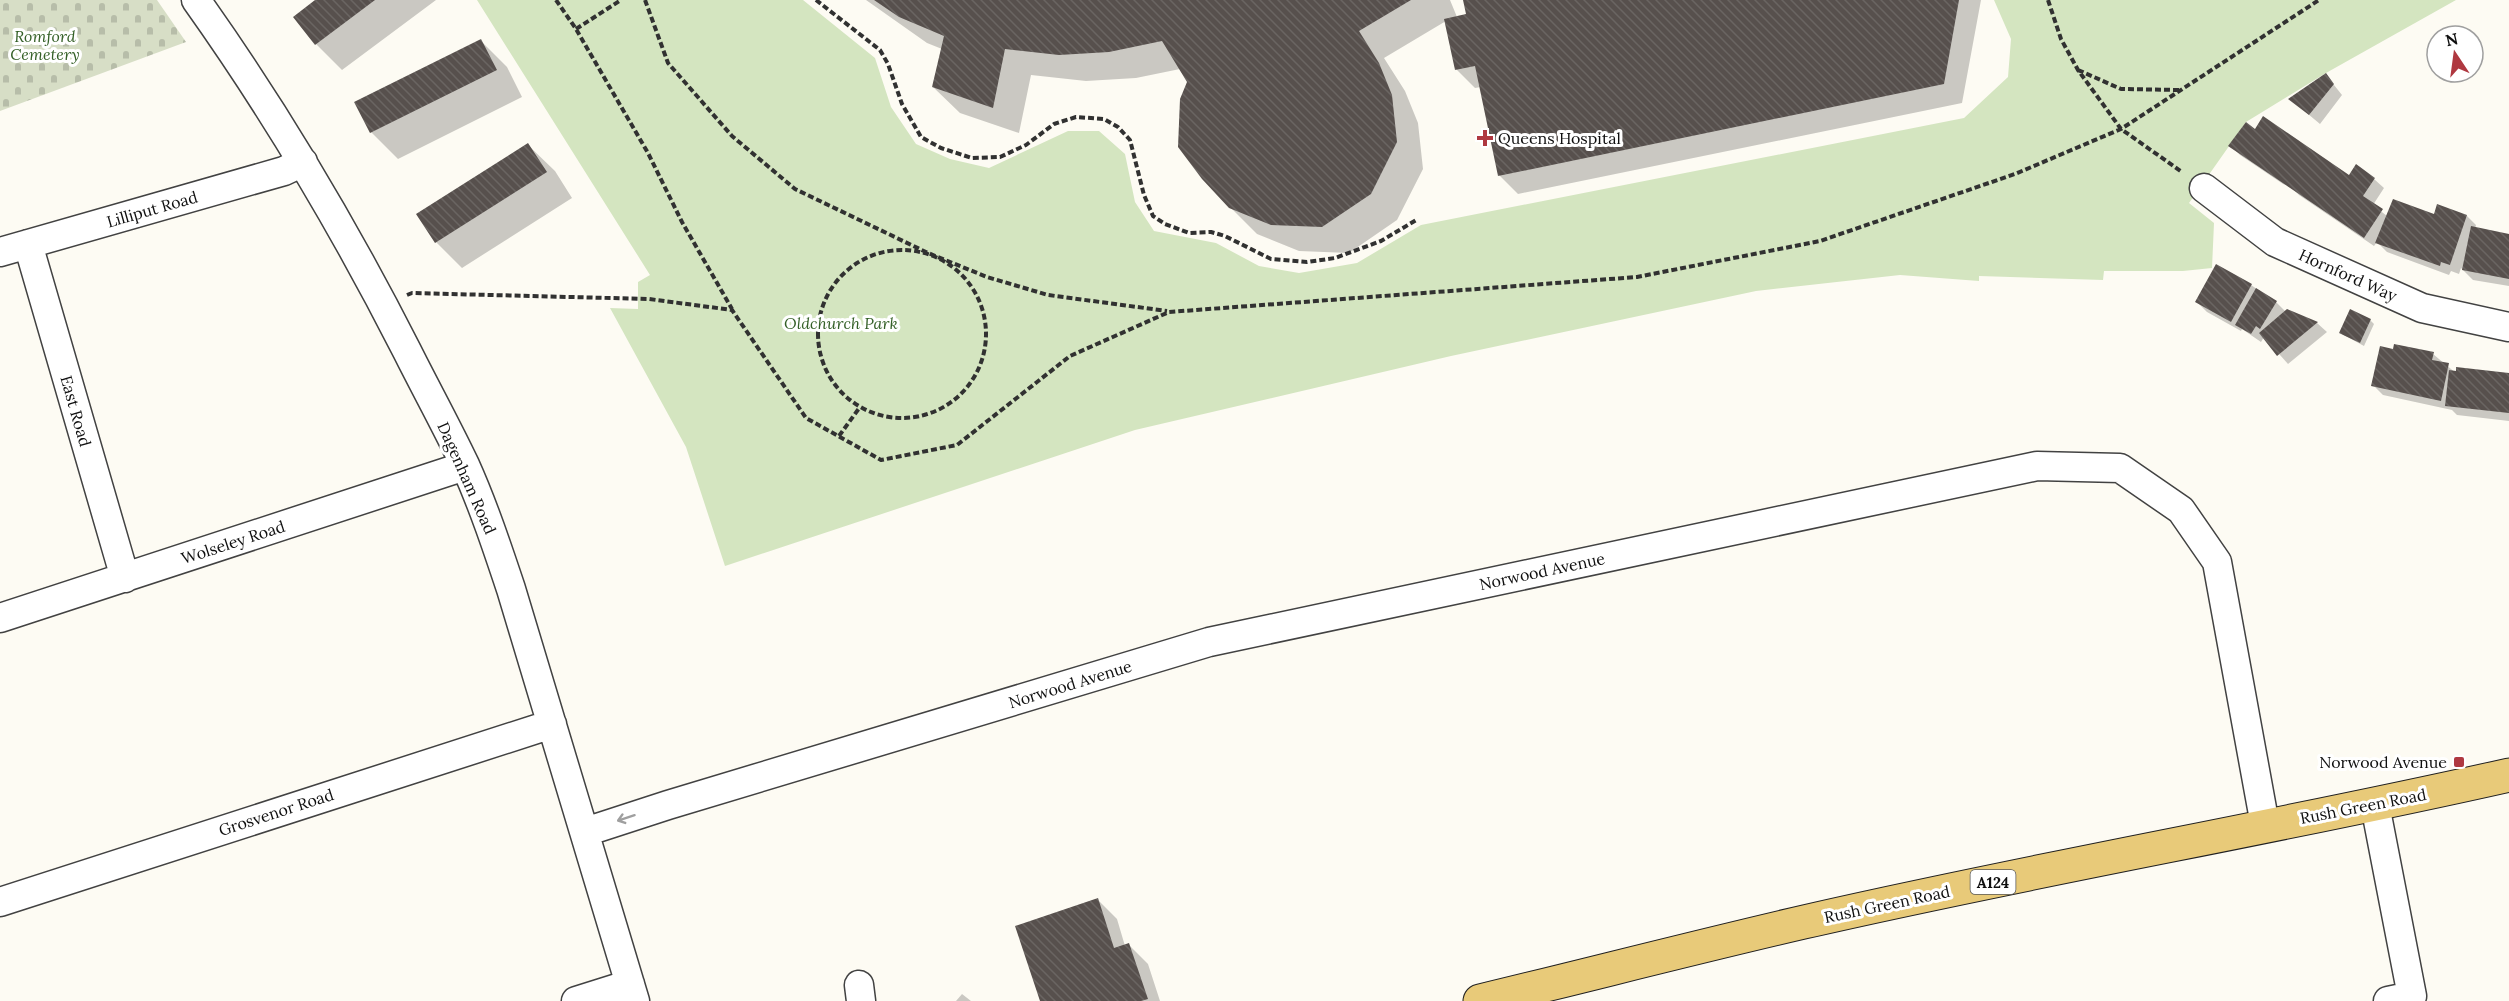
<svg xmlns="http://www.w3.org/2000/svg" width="2509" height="1001" font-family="Lora,serif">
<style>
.grass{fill:#d4e5c0}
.cemetery{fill:url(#cemetery-stones)}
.shadow{fill:#0003}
.building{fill:url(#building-back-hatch)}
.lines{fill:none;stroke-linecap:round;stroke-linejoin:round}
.minor-casing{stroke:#424242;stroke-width:31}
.major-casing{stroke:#202020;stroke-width:35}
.path{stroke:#313131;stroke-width:4;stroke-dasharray:6 3;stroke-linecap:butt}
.minor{stroke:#fff;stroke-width:28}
.major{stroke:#e8ca79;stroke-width:33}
.oneway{stroke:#9f9f9f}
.poi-dot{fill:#af3840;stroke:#fff;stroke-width:2}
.labels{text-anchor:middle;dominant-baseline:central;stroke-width:6;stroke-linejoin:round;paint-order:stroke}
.shield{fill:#fff;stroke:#575757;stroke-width:1.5}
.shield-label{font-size:15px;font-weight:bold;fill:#0f0f0f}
.park-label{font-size:16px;font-style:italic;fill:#346027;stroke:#fff}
.poi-label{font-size:16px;fill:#0f0f0f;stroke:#fff;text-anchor:start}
.street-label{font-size:16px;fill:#0f0f0f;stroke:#fff}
</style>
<defs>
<pattern id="cemetery-stones" width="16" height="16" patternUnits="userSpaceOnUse" patternTransform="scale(1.5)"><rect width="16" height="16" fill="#d7dec6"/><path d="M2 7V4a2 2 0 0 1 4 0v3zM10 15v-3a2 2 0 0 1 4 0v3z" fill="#b7bda9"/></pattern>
<pattern id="building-back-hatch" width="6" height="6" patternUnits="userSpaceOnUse" patternTransform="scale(1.5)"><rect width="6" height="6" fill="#57504d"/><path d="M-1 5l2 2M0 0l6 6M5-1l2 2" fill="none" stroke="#6a6562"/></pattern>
</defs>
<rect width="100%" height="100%" fill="#fdfbf3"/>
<path class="grass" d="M477 0H803L875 58 891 107 916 144 950 159 989 168 1068 131H1099L1125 154 1135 202 1154 231 1216 243 1259 266 1299 273 1357 263 1421 225 1964 118 2008 77 2011 39 1994 0H2456L2326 73 2246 122 2189 203 2214 223 2212 268 2183 271H2104L2103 280 1979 276V281L1900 275 1756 291 1451 356 1135 430 725 566 686 447 610 308 638 309V282L650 275Z"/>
<path class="cemetery" d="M0 0H157L186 42 0 111Z"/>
<path class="shadow" d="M318 0H436L342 70 316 44 295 17Z
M866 0H1450L1457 17 1467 15 1464 0H1981L1962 103 1518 194 1499 175 1481 87 1475 88 1456 69 1446 21 1384 58 1405 91 1418 123 1423 169 1397 220 1349 253 1299 251 1257 234 1230 207 1189 82 1180 69 1136 78 1086 81 1031 75 1019 133 960 113 933 87 942 49 927 43Z
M481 41 507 67 522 97 398 159 371 132 356 103Z
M2326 75 2342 95 2320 124 2290 99Z
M2255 131 2350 177 2374 179 2384 188 2373 205 2387 216H2467L2476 225 2475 229 2509 235V286L2473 280 2461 268 2459 274 2451 271 2449 275 2387 252 2377 242 2374 246 2299 195 2291 187 2283 184 2240 155 2230 145Z
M528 145 555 171 572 198 462 268 436 242Z
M2251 285 2276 302 2286 312 2317 323 2327 332 2288 364 2264 337 2261 342 2242 329 2241 331 2207 312 2197 302Z
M2370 320 2374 324 2364 346 2340 333Z
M2433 354 2457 374H2509V421L2457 415 2452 410 2383 395 2373 385Z
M1098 900 1117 919 1125 946 1129 945 1148 964 1160 1001H1042Z
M962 994 971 1001H956Z"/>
<path class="building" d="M315 0H375L315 45 293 17Z
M874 0H1411L1359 31 1379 63 1392 95 1397 142 1371 194 1322 227 1271 225 1229 208 1202 179 1178 147 1180 99 1187 82 1162 41 1109 52 1059 55 1005 49 993 108 932 87 944 36 899 17Z
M1463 0H1959L1944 84 1498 176 1475 66 1455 70 1444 19 1466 14Z
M481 39 497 70 370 133 354 102Z
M2326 73 2334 84 2309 115 2288 99Z
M2263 116 2349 175 2356 164 2375 178 2363 196 2383 209 2364 238 2228 146 2246 122 2255 129Z
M528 143 547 172 435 243 416 214Z
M2393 199 2434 214 2437 204 2467 215 2450 265 2441 262 2440 266 2375 243Z
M2471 226 2509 234V279L2462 270Z
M2216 264 2252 284 2231 322 2195 302Z
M2256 288 2277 301 2260 329 2256 326 2251 334 2235 325Z
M2287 309 2318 322 2277 356 2259 333Z
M2350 309 2371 319 2360 343 2339 333Z
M2394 344 2434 352 2432 360 2449 363 2441 401 2371 386 2380 346 2393 349Z
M2456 367 2509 373V413L2445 406 2449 370 2456 371Z
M1098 898 1114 948 1129 943 1148 999 1141 1001H1040L1015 926Z"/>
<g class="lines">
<g class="minor-casing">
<path id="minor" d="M196 0C275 111 345 229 407 351 426 389 447 427 465 465 483 505 497 547 511 589L635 1001
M2204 188 2275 242 2422 308 2509 327
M28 244 125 578
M0 252 284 171 303 162
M0 618 465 466
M2375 805 2412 996 2388 1001
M585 832 668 805 1209 642 2037 466 2120 468 2181 510 2217 562 2265 825
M0 902 552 724
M859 985 861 1001
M576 1001 630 984"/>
</g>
<g class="major-casing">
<path id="major" d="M1480 1001C1588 975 1696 947 1804 922 2038 868 2275 828 2509 775"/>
</g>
<path class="path" d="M556 0 576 29 648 153 682 222 732 309
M645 0 668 63 732 136 795 189 928 253 987 277 1048 295 1167 311
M816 0 880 50 888 64 902 104 921 137 941 148 972 158 1000 157 1026 145 1054 124 1076 117 1104 119 1118 127 1130 140 1144 195 1153 216 1165 224 1189 233 1211 232 1225 236 1271 259 1307 262 1335 258 1381 241 1418 219
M2048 0 2061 39 2078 70 2121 129 2182 172
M576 29 621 0
M2078 70 2121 89 2180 90
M818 334a84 84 0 1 1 168 0a84 84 0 1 1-168 0Z
M407 295 412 293 649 299 732 310 806 418 881 460 957 445 1070 356 1169 312 1637 277 1820 241 2015 174 2121 129 2319 0
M839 436 860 407"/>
<use href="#minor" class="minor"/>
<use href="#major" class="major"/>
</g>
<defs><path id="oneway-shaft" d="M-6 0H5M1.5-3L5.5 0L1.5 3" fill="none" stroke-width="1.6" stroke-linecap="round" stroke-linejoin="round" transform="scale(1.5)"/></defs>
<use class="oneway" href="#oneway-shaft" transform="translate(626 818) rotate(162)"/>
<g class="poi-dot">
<path d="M1482 129h6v6h6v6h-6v6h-6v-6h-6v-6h6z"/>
<rect x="2453" y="756" width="12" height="12" rx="3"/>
</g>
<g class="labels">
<rect class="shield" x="1970.5" y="870" width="45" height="24" rx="4.5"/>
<g class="shield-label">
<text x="1993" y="882">A124</text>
</g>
<g class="park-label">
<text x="45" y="36">Romford<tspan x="45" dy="18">Cemetery</tspan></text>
<text x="841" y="323">Oldchurch Park</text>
</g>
<g class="poi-label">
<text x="1498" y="138">Queens Hospital</text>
<text x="2447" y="762" text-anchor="end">Norwood Avenue</text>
</g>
<g class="street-label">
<text transform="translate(152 209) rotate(-16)">Lilliput Road</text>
<text transform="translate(2348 275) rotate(24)">Hornford Way</text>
<text transform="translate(76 411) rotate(74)">East Road</text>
<text transform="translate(467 478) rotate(66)">Dagenham Road</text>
<text transform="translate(233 542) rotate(-18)">Wolseley Road</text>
<text transform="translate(1542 571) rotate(-12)">Norwood Avenue</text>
<text transform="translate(1070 684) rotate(-17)">Norwood Avenue</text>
<text transform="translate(2363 806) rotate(-11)">Rush Green Road</text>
<text transform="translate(276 812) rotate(-18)">Grosvenor Road</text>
<text transform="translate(1887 904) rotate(-12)">Rush Green Road</text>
</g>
</g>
<g transform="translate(2455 54) rotate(347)"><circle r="28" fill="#ffffff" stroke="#9f9f9f" stroke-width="1.5"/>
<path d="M0-4.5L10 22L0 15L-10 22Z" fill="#af3840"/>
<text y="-9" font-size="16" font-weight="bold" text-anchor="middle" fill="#0f0f0f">N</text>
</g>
</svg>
